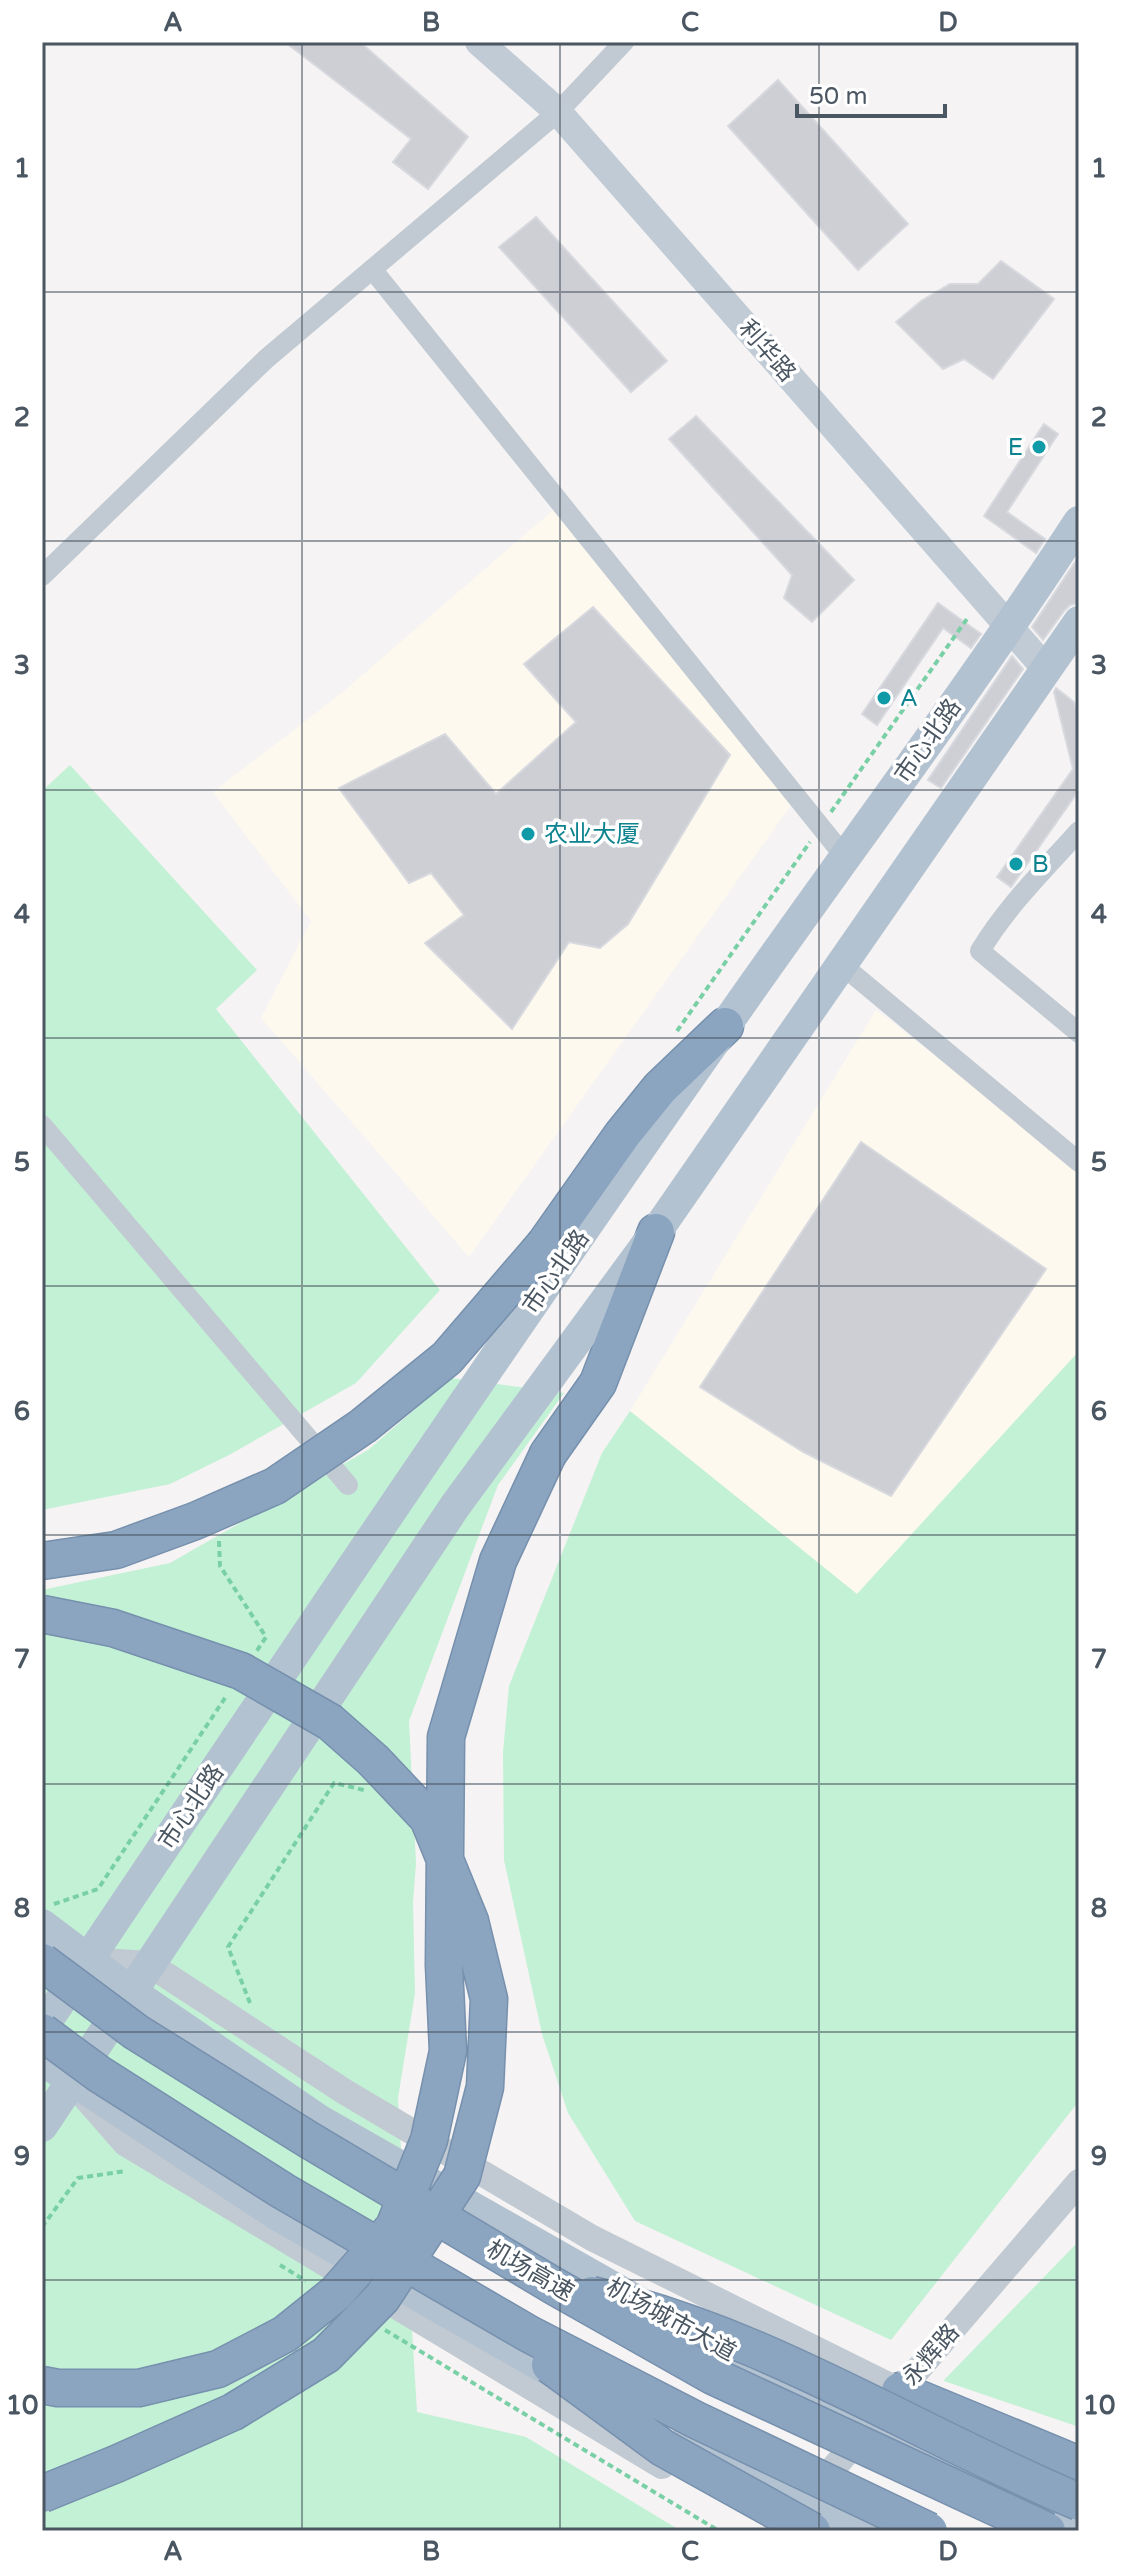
<svg xmlns="http://www.w3.org/2000/svg" width="1121" height="2573" font-family="'Varela Round','Noto Sans SC',sans-serif">
<style>
.commercial{fill:#fdf9ef}
.green{fill:#c3f1d5}
.building{fill:#cdcfd5;stroke:#d7d9de;stroke-width:2}
.lines{fill:none;stroke-linecap:round;stroke-linejoin:round}
.motorway-casing{stroke:#7690ad;stroke-width:39}
.path{stroke:#7ad0a6;stroke-width:4;stroke-dasharray:6 4;stroke-linecap:butt}
.minor{stroke:#c1cad2;stroke-width:20}
.tertiary{stroke:#c1cad2;stroke-width:26}
.secondary{stroke:#c1cbd6;stroke-width:28}
.primary{stroke:#b3c2d1;stroke-width:32}
.motorway{stroke:#8ba5c1;stroke-width:36}
.motorway-bridge-casing{stroke:#7690ad;stroke-width:39;stroke-linecap:butt}
.motorway-bridge{stroke:#8ba5c1;stroke-width:36}
.grid{fill:none;stroke:#4a5661;stroke-width:2;stroke-opacity:0.55}
.culture-dot{fill:#0f9aa8;stroke:#fff;stroke-width:3}
.labels{text-anchor:middle;dominant-baseline:central;stroke-width:7;stroke-linejoin:round;paint-order:stroke}
.street-label{font-size:24px;fill:#4a5661;stroke:#fff}
.culture-label{font-size:24px;fill:#0d838f;stroke:#fff;text-anchor:start}
.neatline{fill:none;stroke:#4a5661;stroke-width:3}
.grid-label{font-size:26px;text-anchor:middle;font-weight:bold;fill:#4a5661}
</style>
<rect width="100%" height="100%" fill="#f5f3f3"/>
<path class="commercial" d="M559 505 794 801 469 1257 261 1018 311 921 213 792 338 696Z
M876 1010 1079 1167V1351L857 1594 630 1411Z"/>
<path class="green" d="M70 765 257 970 216 1009 440 1290 356 1383 229 1455 170 1484 42 1510V791Z
M1079 1351V2101L891 2340 635 2221 568 2113 542 2034 504 1860 503 1752 509 1686 602 1453 630 1411 857 1594Z
M451 1378 564 1393 498 1485 409 1721 416 1863 413 1902 415 1993 398 2098 417 2412 526 2437 681 2531H42V1590L170 1563 368 1450Z
M1079 2241V2427L944 2381V2380Z"/>
<path class="building" d="M285 42H360L468 137 428 189 393 162 411 139Z
M778 80 908 224 858 270 728 126Z
M536 217 667 361 631 392 499 247Z
M1001 261 1054 299 993 379 964 359 943 369 896 322 921 301 950 284H978Z
M696 416 854 580 812 622 784 598 792 575 669 439Z
M1044 424 1058 434 1007 512 1045 539 1036 553 984 516Z
M1079 556V603L1070 605 1064 611 1043 640 1032 627Z
M938 603 981 634 971 648 943 628 877 725 862 714Z
M593 607 730 755 628 924 600 948 569 942 512 1029 425 943 464 915 431 873 409 883 339 788 445 734 496 794 576 722 524 664Z
M1012 656 1023 669 941 788 928 780Z
M1056 688 1074 702 1079 720V790L1011 887 997 877 1073 769 1054 692Z
M861 1142 1046 1269 891 1496 803 1452 700 1387Z"/>
<g class="lines">
<g class="motorway-casing">
<path id="motorway" d="M545 1244 622 1135 660 1088 725 1026
M548 1454 598 1383 656 1232
M900 2391 1079 2465"/>
</g>
<path class="path" d="M831 812 969 616
M677 1031 810 842
M219 1541 220 1566 266 1637 256 1652
M54 1904 98 1889 227 1695
M250 2003 228 1947 334 1783 364 1790
M42 2227 78 2178 126 2171
M280 2265 306 2281
M385 2330 719 2531"/>
<path class="minor" d="M372 269 845 857
M42 576 266 359 558 112 624 42
M1079 831C1044 870 1007 906 980 951L1079 1033
M854 975 1079 1162
M42 1125 348 1485"/>
<path class="tertiary" d="M88 1960 149 1964 345 2092 592 2238 900 2391
M84 2096 125 2143 662 2466
M813 2492 1079 2182"/>
<path class="secondary" d="M479 42 558 112 1046 669"/>
<path class="primary" d="M42 1925 131 1992 320 2121 633 2299
M42 2028C267 1693 493 1357 725 1026 842 858 967 694 1079 522
M42 2060 278 2215 572 2383
M42 2126 455 1506 656 1232 1079 622
M740 2359 869 2427 1079 2522
M684 2442 870 2531"/>
<use href="#motorway" class="motorway"/>
<g class="motorway-bridge-casing">
<path id="motorway-bridge" d="M42 1561 116 1550 195 1521 275 1486 363 1426 447 1358 545 1244
M42 1614 113 1628 241 1671 330 1722 373 1760 428 1818 470 1921 489 1999 485 2087 462 2176 382 2298 326 2355 233 2412 116 2464 42 2494
M42 1962 136 2032 309 2140 554 2286 713 2376 1047 2531
M42 2032 99 2074 283 2191 529 2334 696 2420 929 2531
M592 2295C765 2334 916 2434 1079 2502
M550 2365 663 2448 812 2531
M42 2385 58 2388H139L218 2369 285 2334 336 2293 394 2227 429 2140 448 2051 444 1965 446 1737 498 1561 548 1454"/>
</g>
<use href="#motorway-bridge" class="motorway-bridge"/>
</g>
<path class="grid" d="M302 42V2531M560 42V2531M819 42V2531M42 292H1079M42 541H1079M42 790H1079M42 1038H1079M42 1286H1079M42 1535H1079M42 1784H1079M42 2032H1079M42 2280H1079"/>
<g class="culture-dot">
<circle cx="1039" cy="447" r="8"/>
<circle cx="884" cy="698" r="8"/>
<circle cx="528" cy="834" r="8"/>
<circle cx="1016" cy="864" r="8"/>
</g>
<g class="labels">
<g class="street-label">
<text transform="translate(767 351) rotate(49)">利华路</text>
<text transform="translate(928 741) rotate(-55)">市心北路</text>
<text transform="translate(556 1272) rotate(-55)">市心北路</text>
<text transform="translate(191 1807) rotate(-56)">市心北路</text>
<text transform="translate(530 2271) rotate(30)">机场高速</text>
<text transform="translate(671 2320) rotate(29)">机场城市大道</text>
<text transform="translate(931 2355) rotate(-49)">永辉路</text>
</g>
<g class="culture-label">
<text x="1023" y="447" text-anchor="end">E</text>
<text x="900" y="698">A</text>
<text x="544" y="834">农业大厦</text>
<text x="1032" y="864">B</text>
</g>
</g>
<rect width="1121" height="2573" fill="none" stroke="#ffffff" stroke-width="88"/>
<path d="M797 104v12h148v-12" fill="none" stroke="#4a5661" stroke-width="4"/>
<text x="809" y="104" font-size="24" fill="#4a5661" stroke="#ffffff" stroke-width="6" paint-order="stroke">50 m</text>
<rect x="44" y="44" width="1033" height="2485" class="neatline"/>
<g class="grid-label">
<text x="173" y="31">A</text>
<text x="431" y="31">B</text>
<text x="690" y="31">C</text>
<text x="948" y="31">D</text>
<text x="22" y="177">1</text>
<text x="1099" y="177">1</text>
<text x="22" y="426">2</text>
<text x="1099" y="426">2</text>
<text x="22" y="674">3</text>
<text x="1099" y="674">3</text>
<text x="22" y="923">4</text>
<text x="1099" y="923">4</text>
<text x="22" y="1171">5</text>
<text x="1099" y="1171">5</text>
<text x="22" y="1420">6</text>
<text x="1099" y="1420">6</text>
<text x="22" y="1668">7</text>
<text x="1099" y="1668">7</text>
<text x="22" y="1917">8</text>
<text x="1099" y="1917">8</text>
<text x="22" y="2165">9</text>
<text x="1099" y="2165">9</text>
<text x="22" y="2414">10</text>
<text x="1099" y="2414">10</text>
<text x="173" y="2560">A</text>
<text x="431" y="2560">B</text>
<text x="690" y="2560">C</text>
<text x="948" y="2560">D</text>
</g>
</svg>
